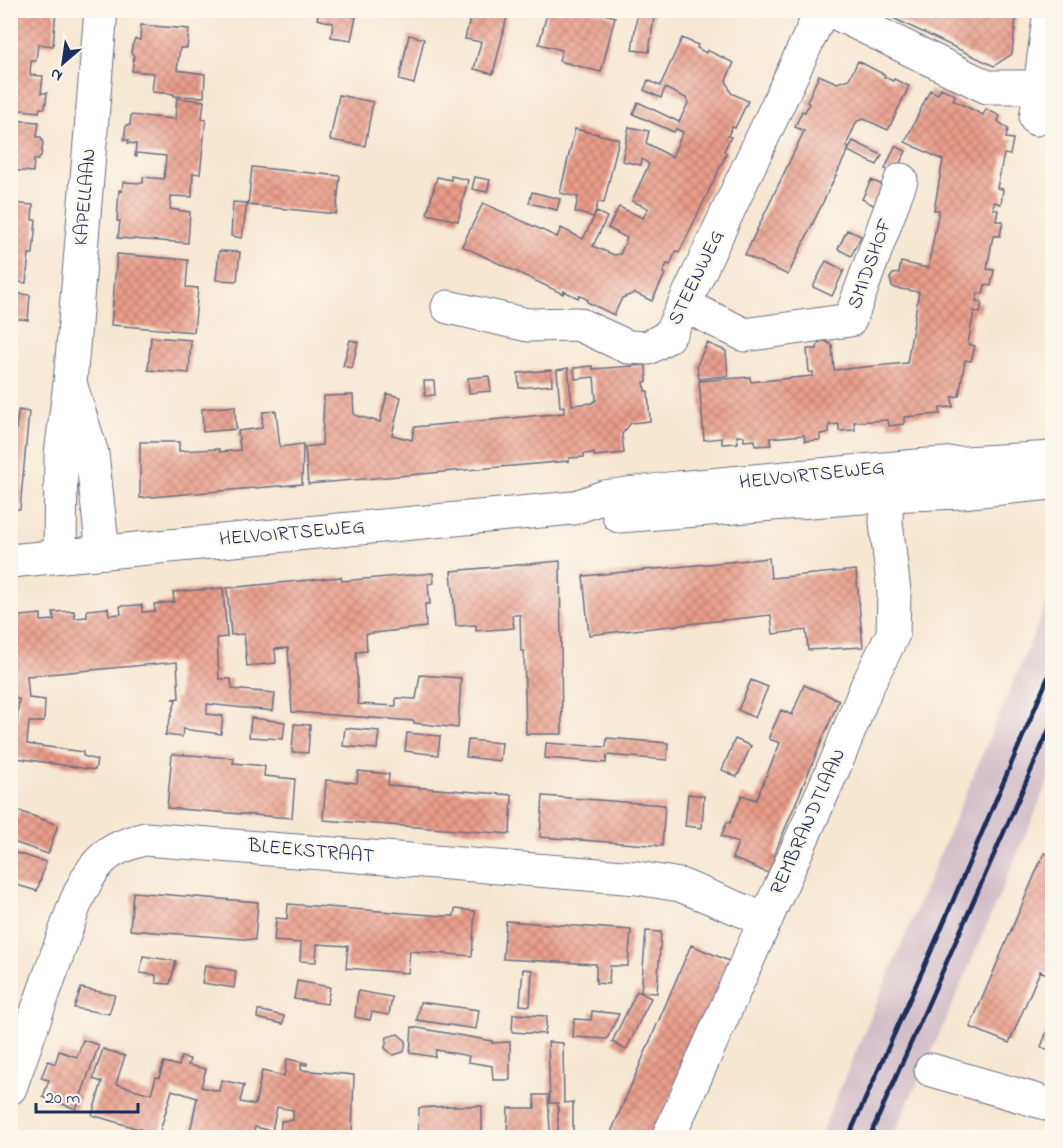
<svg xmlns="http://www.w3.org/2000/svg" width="1063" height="1148" font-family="'Indie Flower',sans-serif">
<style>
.railway{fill:#d2bdc7}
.building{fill:url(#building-cross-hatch)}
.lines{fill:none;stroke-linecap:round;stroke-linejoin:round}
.minor-casing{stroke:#686f86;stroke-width:35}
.secondary-casing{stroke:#686f86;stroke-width:35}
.minor{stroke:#fff;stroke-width:33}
.secondary{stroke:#fff;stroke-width:33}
.rail{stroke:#1b2f5e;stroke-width:4.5}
.labels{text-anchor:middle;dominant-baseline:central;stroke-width:4.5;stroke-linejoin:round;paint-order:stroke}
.street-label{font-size:20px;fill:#1b2f5e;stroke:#fbf7ec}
</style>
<defs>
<pattern id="building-cross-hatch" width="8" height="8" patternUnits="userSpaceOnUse" patternTransform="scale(1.5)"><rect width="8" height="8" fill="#ea9c89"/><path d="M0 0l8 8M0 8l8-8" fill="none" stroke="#bd8073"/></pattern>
</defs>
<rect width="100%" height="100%" fill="#fbf7ec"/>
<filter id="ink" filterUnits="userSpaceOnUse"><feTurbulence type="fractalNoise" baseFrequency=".0167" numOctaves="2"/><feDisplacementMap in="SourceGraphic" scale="12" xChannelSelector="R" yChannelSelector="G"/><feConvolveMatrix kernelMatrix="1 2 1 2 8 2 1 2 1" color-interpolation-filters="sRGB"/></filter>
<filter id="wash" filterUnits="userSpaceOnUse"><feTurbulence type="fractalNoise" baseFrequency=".008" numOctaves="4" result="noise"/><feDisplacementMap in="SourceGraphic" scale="24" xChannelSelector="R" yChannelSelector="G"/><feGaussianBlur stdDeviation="1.35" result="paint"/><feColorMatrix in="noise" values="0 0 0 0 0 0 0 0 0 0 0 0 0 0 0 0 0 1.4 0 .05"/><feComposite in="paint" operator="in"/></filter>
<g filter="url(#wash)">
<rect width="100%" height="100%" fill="#f6e7d1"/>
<path class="railway" d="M1052 591V771L1032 820 934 1047 892 1137 819 1138Z"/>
<g id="blocks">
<path class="building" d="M10 10H56L53 46 38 44 36 61H31L30 75 43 76 41 93H47L45 108H40L39 112 10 109Z
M319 10H335L336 14 356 17 351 40 331 37 333 23 317 19Z
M472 10H481L507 17 493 74 474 69 481 42 465 39Z
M548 10H590L615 17 601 72 559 61 562 50 539 44Z
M638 10H655L649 52 632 50Z
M876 10H1017L1012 54 994 66Z
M141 25 189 29 187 48H180L177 70 205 74 204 97 174 96V94L152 92 154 73 132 71 134 56 131 53 132 46 135 39 140 40Z
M409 35 424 39 414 84 399 80Z
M682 38 698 45 697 48 706 53 707 50 734 63 726 80 731 93 748 101 735 128 732 127 728 136 731 137 724 151 727 153 679 253 676 251 670 265 667 264 663 273 665 274 652 301 635 293 622 298 614 315 587 302 588 300 579 295 578 298 564 291 563 294 462 246 483 203 557 237 561 228 583 239 594 217 575 212 578 197 560 193 575 129 619 139 604 203 598 202 594 216 597 212 607 217 593 246 614 255 620 254 627 238 608 228 619 207 643 218 648 208 632 201 649 164 642 159 641 165 622 161 629 127 649 131 646 143 672 157 683 132 676 129 674 132 633 114 638 102 679 122 688 103 686 98 665 88 661 98 644 90 648 80 660 86Z
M858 61 885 75 884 77 893 81 894 79 909 86 888 130 864 119 857 121 846 146 849 148 788 275 745 255 804 131 795 127 802 111 805 112 809 104 807 102 819 75 837 83 849 79Z
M941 88 955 95 953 100 983 115 986 109 1000 116 998 121 1008 129 1006 138 1013 139 1010 155 1004 154 997 188 1003 189 1001 204 994 202 993 209 998 210 996 221H1003L1000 236H993L987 269 994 270 991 286 985 285 983 294 978 293 976 301 982 302 980 313 974 311 968 344 975 346 971 361 965 360 959 396 952 397 953 407 940 408V414L904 417V424L889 426 888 420 854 422 855 430 839 431V424L829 425V433L820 434V440L805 441 804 435 770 438 771 445 755 446V440L744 441V436H737L738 443 722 444V438L704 440 699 381 750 377 751 382 813 376V372H809L807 349H817L818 343 823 340 832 345 834 370 907 363 919 292 895 288 892 286 890 278 893 274 899 273 901 262 928 268 939 210H934L943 160 905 142 930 90 938 94Z
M339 95 373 102 365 146 330 140Z
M177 98 204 101 202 119H206L200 174 193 173 192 197 171 196 170 209 190 212 188 243 118 238 120 221H117L119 190 122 191 123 182 143 183V177L164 179 166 156 137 153V156H135L136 144 128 143 129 140H124L126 125H130L131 115 175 119Z
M10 120 39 122 37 137H41L43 143 41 156 38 160H34L33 172 10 170Z
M853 141 882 155 877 165 848 151Z
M895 146 906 151 895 173 885 169Z
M252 167 340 176 336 214 248 205Z
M451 176 468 180 458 221 427 214 437 177 451 180Z
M475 177 490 180 487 192 472 189Z
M871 180 885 186 875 206 862 199Z
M532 192 560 199 557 210 529 203Z
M233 202 247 203 242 238 231 236Z
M10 203 33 205 32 220H36L33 254H29L26 283 10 281Z
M847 230 861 236 851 256 838 249Z
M219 251 240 252 237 281 216 280Z
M117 254 188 260 186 287 198 288 194 332 111 325Z
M826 261 844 270 832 296 813 287Z
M10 293 30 295 28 320 10 318Z
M151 337 191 340 189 373 148 370Z
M350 340 358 342 352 368 343 366Z
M707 343 726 351 728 376 699 379 697 365Z
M646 365 647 382H644L645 391H648L650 421 631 423 622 434 624 453 594 456V453L584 454V457L569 458V461L308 484 305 447 322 445 324 396 353 395 354 415 380 422 387 394 401 397 392 435 412 440 414 427 564 413V406L560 407 557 370 568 368 572 405 592 403 596 400 594 377 575 379 574 368 592 366 593 369Z
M551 370 552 385 519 388 518 373Z
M489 376 491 391 469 393 468 378Z
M424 381H434L435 395 425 396Z
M235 406 236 429 203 432 202 409Z
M19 410 29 412 20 509 10 510V461Z
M276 411 280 447 303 444 302 484 140 498V442H179V451L219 449 220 452 240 450 238 431 262 428 263 412Z
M769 558 771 578 856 570 863 647 808 650 806 630 773 634 771 615 589 635 583 576Z
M560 561 562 734H526L524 651H521L520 615H512L514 628 476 631V625L456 626 451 571Z
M433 573 434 583 428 584 430 604H425L426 627 366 634 367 651 356 652 358 704 396 706V698L416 699 420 675 461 678 458 728 414 723V721L292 712 288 648 275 649 276 663 247 666 244 634 231 635 227 588 341 577 342 581Z
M223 588 227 637 217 638 219 679H231L232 689 275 693 273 711 207 704V714L223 716 221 734 183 729 182 737 165 735 176 700 172 699 179 698 177 662 27 676 29 698 45 700 44 722H29L27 744 83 752V756L97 760 95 770 10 757 13 721H17L19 699 10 698V617L41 614V621L54 620 53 612 74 611 75 618 87 617V610L108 608 109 615 121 614 120 606 142 605V612L155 611 154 604 174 602 173 592Z
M751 680 768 687 755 718 738 710Z
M804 685 839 700 774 855 781 858 773 875 732 858 738 843 721 836 727 822 730 823 742 795 756 800 780 743 769 739V737L781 710 792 715Z
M251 718 285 722 283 739 249 737Z
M294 724 310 725 308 753 292 752Z
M345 728 379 731 377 749 343 746Z
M407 733 440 736 438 755 405 751Z
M607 738 668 743 667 760 607 755 606 763 545 758 546 743 606 747Z
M735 739 751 746 737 777 722 770Z
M468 740 502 743 500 761 466 757Z
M172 754 234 758 233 763 265 766 264 776 295 779 292 818 167 808Z
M358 771 389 774 388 785 512 795 510 834 323 820 326 780 357 783Z
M688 794 704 796 702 828 685 826Z
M543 796 665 805 662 846 540 837Z
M19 811 58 825 48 854 10 841V827L12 828Z
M10 851 46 862 37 891 10 883Z
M1044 853 1052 856V976L1040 971 1009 1043 970 1027Z
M133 892 258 902 255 940 130 930Z
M288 904 444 916H454L455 909 475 911 472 956 410 951 408 973 346 968 348 946 317 944 316 962 300 961 301 943 274 941 276 918 287 919Z
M506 921 631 930 628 966H610L609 984 596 983V964L503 959Z
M646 931 661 932 657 993 641 992Z
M691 945 729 961 654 1137H609Z
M143 956 176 961 170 984 156 983V975L140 973Z
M205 965 236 971 234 988 202 983Z
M523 969 532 970 530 1006 520 1005Z
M297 981 330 987 327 1004 294 999Z
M81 988 115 995 109 1014 74 1008Z
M358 991 392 997 389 1015 372 1012 370 1020 355 1017Z
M637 991 651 998 626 1050 612 1042Z
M420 1002 479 1010 476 1029 417 1020Z
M258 1010 284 1016 283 1024 257 1018Z
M592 1011 619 1014 607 1039 573 1037 574 1019 591 1020Z
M513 1014 547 1016 545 1034 512 1032Z
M1052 1018V1053L1041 1047Z
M412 1027 492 1041V1043L510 1042V1080H493L492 1066 468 1062 469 1056 436 1050 435 1057 410 1053Z
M398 1034 406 1041 404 1052 393 1055 385 1048 387 1037Z
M83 1040 99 1045 76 1109 43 1097 49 1080 41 1078 48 1061 55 1064 59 1051 77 1057Z
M548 1042 563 1043 564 1103 573 1102V1137H558V1103H550Z
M103 1049 125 1056 116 1084 151 1094 156 1077 159 1078 164 1062 179 1066 181 1057 190 1059 188 1065 206 1069 201 1087 219 1091 221 1080 244 1085 240 1102 255 1105 262 1071 284 1076 287 1059 307 1063V1065L301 1064V1070L354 1075 352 1137H280L281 1121 293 1120V1110L277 1107 272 1131 255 1127 253 1137H189L197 1098 172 1090 159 1135 92 1115 102 1082 93 1079Z
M534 1095H548L550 1132H538V1137H507L508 1108H535Z
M451 1106H482V1137H418L419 1108Z"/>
</g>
</g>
<g filter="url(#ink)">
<use href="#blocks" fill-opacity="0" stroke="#686f86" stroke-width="1.5"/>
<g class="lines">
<g class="minor-casing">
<path id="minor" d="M830 10 987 87H1040
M1036 119 1050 10
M684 305 745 335 850 320 901 180
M448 307 528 325 578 324 628 347 648 348 667 337 671 332 684 305 822 10
M70 383 101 10
M60 556 61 454 70 383 92 454 103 552
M931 1070 1052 1105
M10 1088 75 904C92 866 102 849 145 839L637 878 680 885 766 920
M668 1138 838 758 867 686 893 634 894 592 886 522 887 495"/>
</g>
<g class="secondary-casing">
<path id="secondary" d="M619 516 887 495 961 492 1052 483
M10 561 573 508 604 497 677 488 928 465 1052 458"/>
</g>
<use href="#minor" class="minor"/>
<use href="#secondary" class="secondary"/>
<path class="rail" d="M848 1138 940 931 1052 668
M869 1138 1052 723"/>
</g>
</g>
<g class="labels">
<g class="street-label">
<text transform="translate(86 197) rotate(-85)">KAPELLAAN</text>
<text transform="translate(871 264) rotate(-70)">SMIDSHOF</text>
<text transform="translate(697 278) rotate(-64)">STEENWEG</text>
<text transform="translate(812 476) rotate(-6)">HELVOIRTSEWEG</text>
<text transform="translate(292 534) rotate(-5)">HELVOIRTSEWEG</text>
<text transform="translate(809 822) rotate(-66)">REMBRANDTLAAN</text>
<text transform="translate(311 852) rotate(5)">BLEEKSTRAAT</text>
</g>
</g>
<rect width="1063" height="1148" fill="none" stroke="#fbf7ec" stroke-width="36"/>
<g transform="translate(63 63) rotate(209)" stroke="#fbf7ec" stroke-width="4.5" paint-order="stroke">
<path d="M0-4.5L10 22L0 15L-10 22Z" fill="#1b2f5e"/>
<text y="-9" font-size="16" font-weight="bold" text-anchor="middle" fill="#1b2f5e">N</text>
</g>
<path d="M36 1103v9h102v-9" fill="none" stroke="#1b2f5e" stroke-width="3"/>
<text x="45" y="1103" font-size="18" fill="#1b2f5e" stroke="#fbf7ec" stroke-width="4.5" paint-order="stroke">20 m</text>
</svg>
